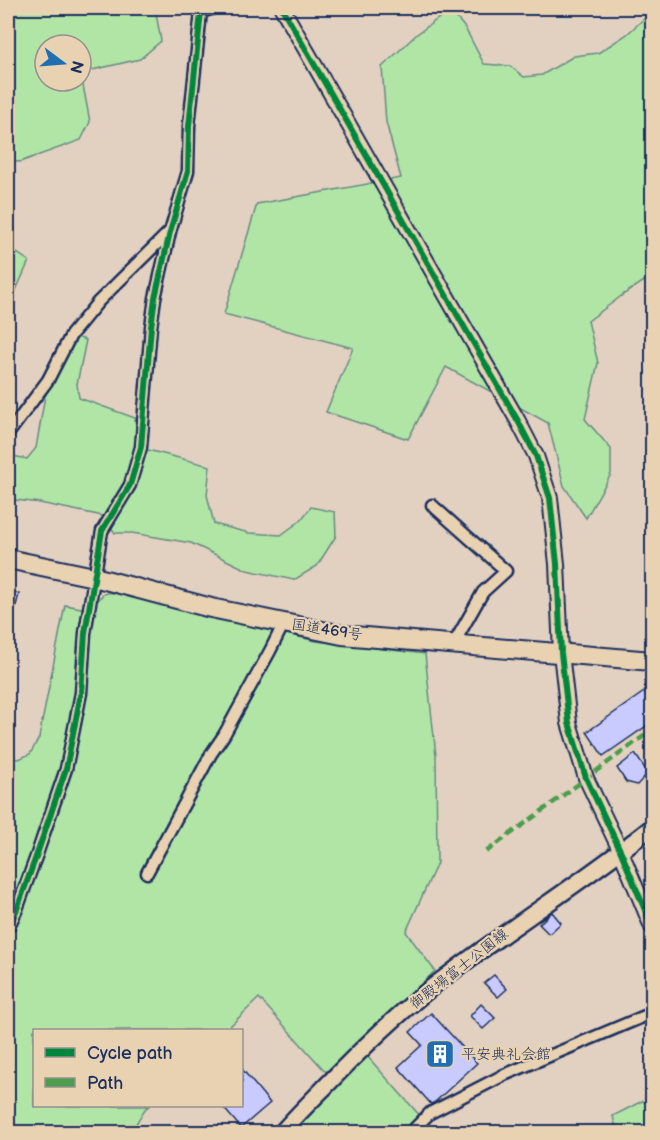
<svg xmlns="http://www.w3.org/2000/svg" width="660" height="1140" font-family="'Balsamiq Sans','Klee One',sans-serif">
<style>
.green{fill:#b1e5a6;stroke:#668a82;stroke-width:1.5;fill-rule:evenodd}
.building{fill:#c9cbfe;stroke:#1b2f5e;stroke-width:1.5}
.lines{fill:none;stroke-linecap:round;stroke-linejoin:round}
.street-casing{stroke:#1b2f5e;stroke-width:15}
.secondary-casing{stroke:#1b2f5e;stroke-width:18}
.primary-casing{stroke:#1b2f5e;stroke-width:20}
.highway-casing{stroke:#1b2f5e;stroke-width:22}
.street{stroke:#e8d2b1;stroke-width:10}
.secondary{stroke:#e8d2b1;stroke-width:14}
.primary{stroke:#e8d2b1;stroke-width:15}
.highway{stroke:#e8d2b1;stroke-width:18}
.quiet{stroke:#4c9d4c;stroke-width:4.5;stroke-dasharray:9 4.5;stroke-linecap:butt}
.cycleway-casing{stroke:#e8d2b1;stroke-width:10}
.cycleway{stroke:#00873e;stroke-width:6}
.labels{text-anchor:middle;dominant-baseline:central;stroke-width:4.5;stroke-linejoin:round;paint-order:stroke}
.street-label{font-size:15px;fill:#1b2f5e;stroke:#e8d2b1}
.poi-label{font-size:15px;fill:#1b2f5e;stroke:#e8d2b1;text-anchor:start}
</style>
<rect width="100%" height="100%" fill="#e2d1c0"/>
<filter id="ink" filterUnits="userSpaceOnUse"><feTurbulence type="fractalNoise" baseFrequency=".0167" numOctaves="2"/><feDisplacementMap in="SourceGraphic" scale="12" xChannelSelector="R" yChannelSelector="G"/><feConvolveMatrix kernelMatrix="1 2 1 2 8 2 1 2 1" color-interpolation-filters="sRGB"/></filter>
<g filter="url(#ink)">
<path class="green" d="M8 8H155L161 41 140 59 88 71 82 80 90 122 81 140 20 162 8 161ZM45 45H81V81H45Z
M644 8H652V276L624 294 588 321 598 363 585 419 611 449V474L586 518 564 486 548 423 446 367 408 439 326 412 353 348 224 314 257 204 401 178 386 122 382 67 417 34 450 10 465 28 484 64 510 66 524 77 542 75 574 56 598 53 626 35 646 17Z
M8 234V247L29 261 9 306H8Z
M76 337 86 340 77 384 79 398 135 418 137 436 148 450 210 466 207 495 214 524 249 533 281 535 300 521 311 507 335 512 336 536 317 566 294 580 247 570 191 543 132 533H115L103 516 40 503 8 499V455L27 459 36 448 45 396 57 374 68 345Z
M114 592 168 606 316 641 425 654 436 756 437 863 406 932 435 971 326 1072 259 998 226 1030H34V1106H149L145 1109 131 1132H8V758L19 759 30 754 39 738 65 605 91 610 103 594Z
M367 1056 422 1118 407 1132H293L328 1093Z
M642 1101 652 1105V1132H617L613 1116Z"/>
<path class="building" d="M8 591 19 594 10 630 8 629Z
M644 692 652 704V722L603 756 587 732Z
M635 754 648 773 637 785 626 782 617 768Z
M552 912 561 923 549 934 539 924Z
M494 975 507 989 498 997 484 983Z
M481 1004 495 1018 483 1029 470 1016Z
M431 1013 477 1063 435 1102 431 1104 398 1067 422 1045 410 1032Z
M242 1069 270 1103 241 1128 222 1106H242Z"/>
<g class="lines">
<g class="street-casing">
<path id="street" d="M8 434 48 380 71 335 98 302 169 232
M432 505 506 571 483 592 453 645
M147 873 211 754 224 735 270 651 284 623
M8 928 17 909 37 854 66 769 81 693 85 633 102 531 130 485 141 447 151 327 155 298 170 232 188 171 189 126 201 12 214 8
M411 1132 430 1113 504 1075 652 1013"/>
</g>
<g class="secondary-casing">
<path id="secondary" d="M282 8 518 421 536 456 550 498 557 564 561 653 569 723 586 778 621 852 652 927"/>
</g>
<g class="primary-casing">
<path id="primary" d="M282 1132C295 1117 309 1103 323 1089 363 1047 405 1006 452 972 518 922 588 878 652 827"/>
</g>
<g class="highway-casing">
<path id="highway" d="M8 559 94 577 211 608 342 635 652 661"/>
</g>
<use href="#street" class="street"/>
<use href="#secondary" class="secondary"/>
<use href="#primary" class="primary"/>
<use href="#highway" class="highway"/>
<path class="quiet" d="M486 852 652 730"/>
<g class="cycleway-casing">
<path id="cycleway" d="M282 8 518 421 536 456 550 498 557 564 561 653 569 723 586 778 621 852 652 927
M8 928 17 909 37 854 66 769 81 693 85 633 102 531 130 485 141 447 151 327 155 298 170 232 188 171 189 126 201 12 214 8"/>
</g>
<use href="#cycleway" class="cycleway"/>
</g>
</g>
<defs>
<g id="building-square" transform="scale(1.5)"><rect x="-9" y="-9" width="18" height="18" rx="4" fill="#1f6fb2" stroke="#e8d2b1"/><path d="M-4-6H4V6H1V3H-1V6H-4ZM-2.5-4.3h1.7v1.8h-1.7ZM.8-4.3h1.7v1.8H.8ZM-2.5-1h1.7V.8h-1.7ZM.8-1h1.7V.8H.8Z" fill="#fff"/></g>
</defs>
<g fill-rule="evenodd">
<use href="#building-square" x="440" y="1054"/>
</g>
<g class="labels">
<g class="street-label">
<text transform="translate(327 630) rotate(9)">国道469号</text>
<text transform="translate(459 969) rotate(-38)">御殿場富士公園線</text>
</g>
<g class="poi-label">
<text x="461" y="1054">平安典礼会館</text>
</g>
</g>
<rect width="660" height="1140" fill="none" stroke="#e8d2b1" stroke-width="30"/>
<rect x="15" y="15" width="630" height="1110" fill="none" stroke="#1b2f5e" stroke-width="2" filter="url(#ink)"/>
<rect x="33" y="1029" width="210" height="78" fill="#e8d2b1" stroke="#969190" stroke-width="1.5"/>
<rect x="45" y="1048" width="30" height="9" fill="#00873e" stroke="#969190" stroke-width="1.5"/>
<text x="87" y="1059" font-size="18" fill="#1b2f5e">Cycle path</text>
<rect x="45" y="1078" width="30" height="9" fill="#4c9d4c" stroke="#969190" stroke-width="1.5"/>
<text x="87" y="1089" font-size="18" fill="#1b2f5e">Path</text>
<g transform="translate(63 63) rotate(106)"><circle r="28" fill="#e8d2b1" stroke="#969190" stroke-width="1.5"/>
<path d="M0-4.5L10 22L0 15L-10 22Z" fill="#1f6fb2"/>
<text y="-9" font-size="16" font-weight="bold" text-anchor="middle" fill="#1b2f5e">N</text>
</g>
</svg>
